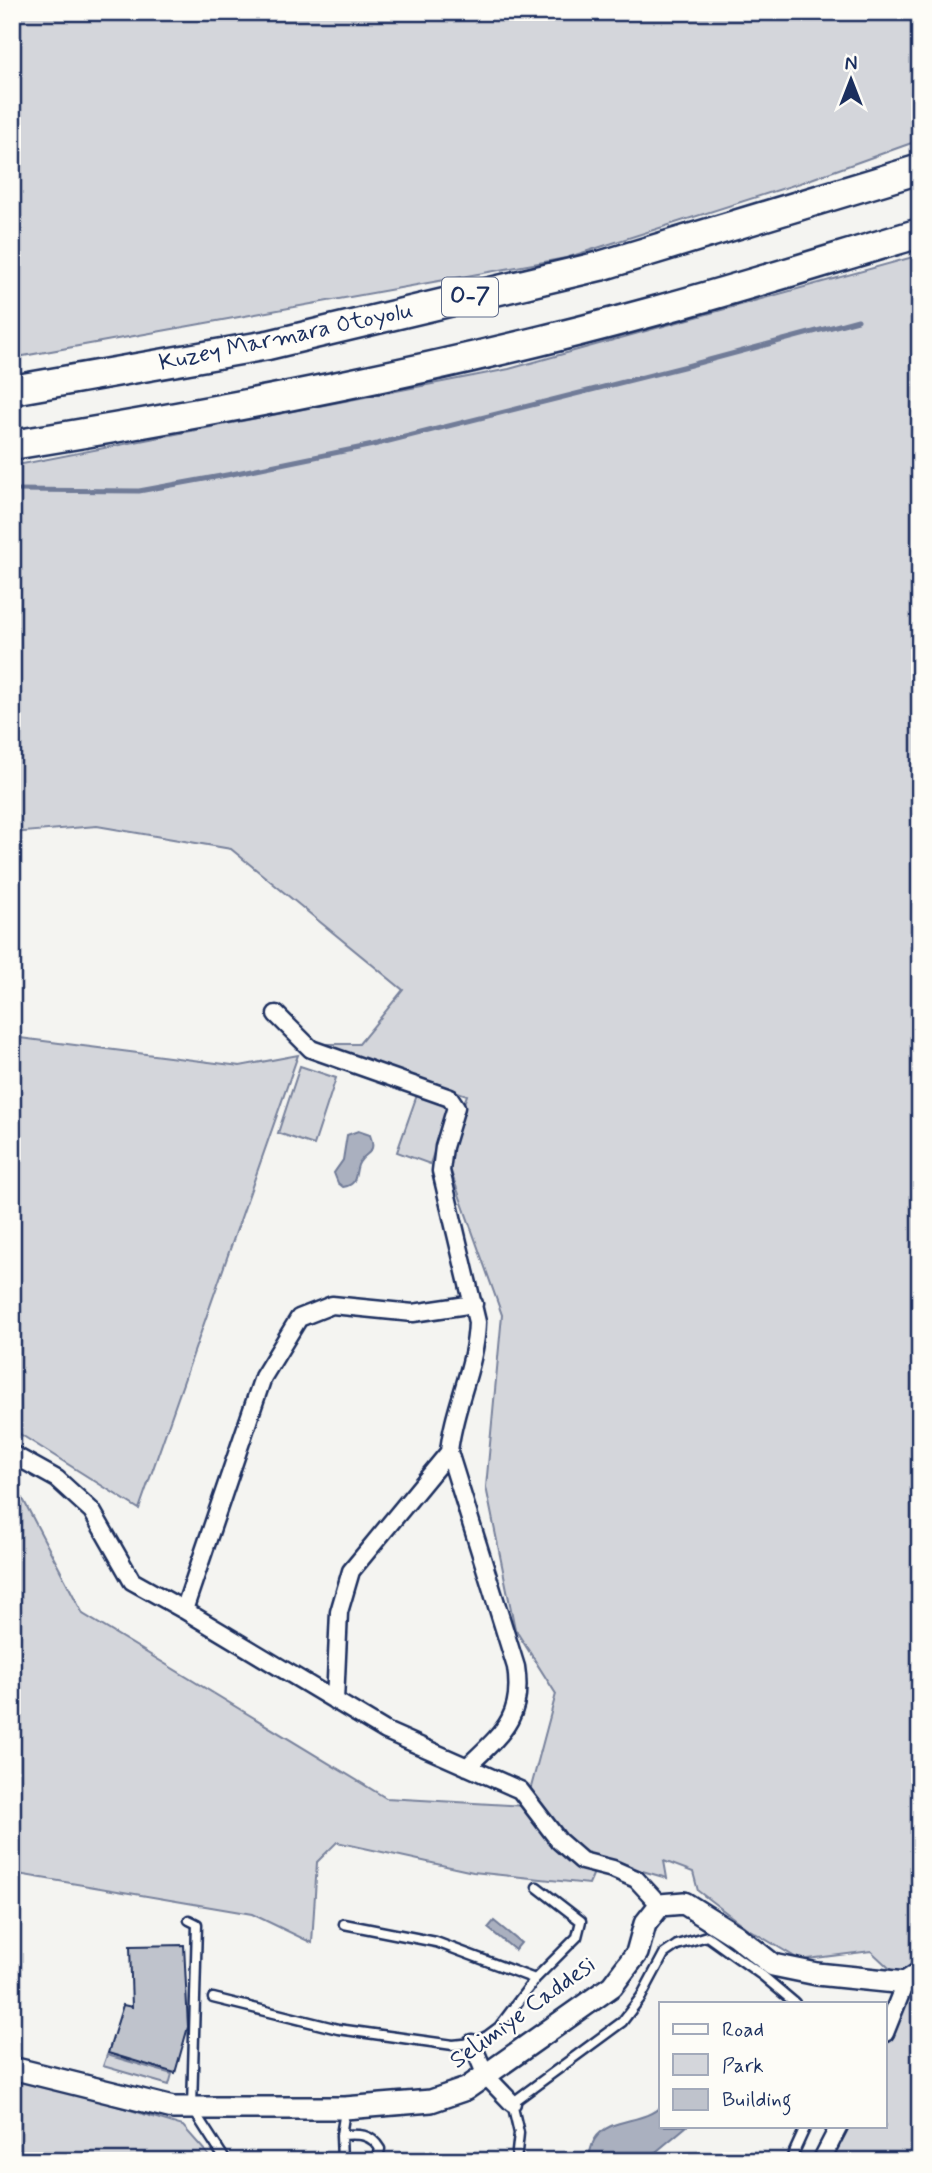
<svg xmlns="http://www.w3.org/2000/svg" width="932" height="2173" font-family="Mynerve,sans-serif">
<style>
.green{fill:#d4d6db;stroke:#78829c;stroke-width:2}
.water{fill:#aab0bf;stroke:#717c98;stroke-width:2}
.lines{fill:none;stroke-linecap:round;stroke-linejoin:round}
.stream{stroke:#717c98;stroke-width:5}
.building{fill:#bfc3cc;stroke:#1b2f5e;stroke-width:2}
.lane-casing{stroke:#1b2f5e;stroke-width:13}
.street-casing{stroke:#1b2f5e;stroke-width:21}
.secondary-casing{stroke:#1b2f5e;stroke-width:26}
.highway-casing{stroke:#1b2f5e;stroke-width:33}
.lane{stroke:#fdfcf7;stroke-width:8}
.street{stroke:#fdfcf7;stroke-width:16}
.secondary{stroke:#fdfcf7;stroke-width:21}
.highway{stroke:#fdfcf7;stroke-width:28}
.labels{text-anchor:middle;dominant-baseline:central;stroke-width:5;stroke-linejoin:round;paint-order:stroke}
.shield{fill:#fdfcf7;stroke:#5f6c8c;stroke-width:2}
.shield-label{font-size:23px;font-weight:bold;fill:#1b2f5e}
.street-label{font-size:24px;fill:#1b2f5e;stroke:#fdfcf7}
</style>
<rect width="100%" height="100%" fill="#f4f4f1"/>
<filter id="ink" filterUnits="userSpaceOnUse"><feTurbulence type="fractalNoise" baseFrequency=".0143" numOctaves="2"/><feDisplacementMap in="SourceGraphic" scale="14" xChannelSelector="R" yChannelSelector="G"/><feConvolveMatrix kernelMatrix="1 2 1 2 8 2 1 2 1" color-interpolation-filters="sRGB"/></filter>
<g filter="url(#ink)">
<path class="green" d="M12 12H920V140L800 183 566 258 12 358Z
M920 255V2161H814L830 2126H885V2013L905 1983 871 1951 800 1960 745 1927 698 1891 693 1872 664 1861 667 1878 600 1859 589 1884 473 1872 337 1842 317 1862 312 1943 252 1914 12 1873V1491L24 1501 83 1614 386 1798 526 1806 556 1694 515 1629 486 1487 502 1315 445 1155 467 1095 313 1044H359L403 990 231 849 97 826 12 833V466L509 369Z
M12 1037 240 1066 298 1055 139 1509 12 1429Z
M300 1066 336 1078 314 1145 278 1133Z
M417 1095 450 1106 430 1164 397 1152Z
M107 2055 172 2074 169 2085 103 2066Z
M12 2074 183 2126 214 2161H12Z"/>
<path class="water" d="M358 1131 370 1135C378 1155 364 1151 358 1165 354 1177 358 1184 343 1187L338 1183 334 1173 343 1160 347 1135Z
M494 1921 521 1943 515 1950 488 1928Z
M661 2106V2126H687L651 2156V2161H587C590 2154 591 2145 595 2139 609 2117 644 2124 661 2106Z"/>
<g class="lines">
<path class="stream" d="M12 490 139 491 232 474 373 445 683 367 858 320"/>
</g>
<path class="building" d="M184 1945 188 2027 175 2073 108 2053 123 2005 132 2007 130 1946Z"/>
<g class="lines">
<g class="lane-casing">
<path id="lane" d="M189 1920 197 1924 192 2108 226 2161
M344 1924 436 1942 535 1979
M213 1998 338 2029 453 2045 472 2043 487 2036 499 2027 535 1979 577 1937 581 1921 537 1887
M341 2135C358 2134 371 2133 380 2149L377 2161
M342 2161 341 2135 345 2111
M516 2161 519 2133 512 2103 622 2022 641 1997 664 1954 677 1945 707 1936 763 1976 795 2003
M790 2161 806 2126"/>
</g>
<g class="street-casing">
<path id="street" d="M276 1014 311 1049 450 1098 456 1107 444 1147 441 1171 477 1322C476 1367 453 1408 449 1452L516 1667C524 1718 501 1734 467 1767
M12 1454 57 1479 92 1511 132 1581 184 1610 386 1731 520 1790 559 1841 582 1861 613 1869 636 1879 660 1905
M184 1610 263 1377 299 1318 332 1305 413 1313 474 1304
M335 1701 339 1612 351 1571 449 1452
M885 2033 905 1983
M472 2043 486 2076 512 2103
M821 2161 839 2126"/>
</g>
<g class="secondary-casing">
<path id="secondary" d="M12 2068 173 2108H345L431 2101 466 2089 612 1986 637 1953 645 1924 660 1905 684 1903 735 1935 773 1965 817 1974 905 1983 920 1973"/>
</g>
<g class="highway-casing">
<path id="highway" d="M12 390 268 345 600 266 920 169
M12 445C228 410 444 369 655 311 744 287 832 259 920 233"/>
</g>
<use href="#lane" class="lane"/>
<use href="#street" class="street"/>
<use href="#secondary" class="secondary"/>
<use href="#highway" class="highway"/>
</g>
</g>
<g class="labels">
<rect class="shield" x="442" y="277.5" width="56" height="39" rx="5"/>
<g class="shield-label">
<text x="470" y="297">O-7</text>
</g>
<g class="street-label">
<text transform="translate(286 337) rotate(-12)">Kuzey Marmara Otoyolu</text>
<text transform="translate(523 2013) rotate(-36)">Selimiye Caddesi</text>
</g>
</g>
<rect width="932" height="2173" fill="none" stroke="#fdfcf7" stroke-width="42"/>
<rect x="21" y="21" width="890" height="2131" fill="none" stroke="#1b2f5e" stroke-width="2.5" filter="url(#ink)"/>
<rect x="659" y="2002" width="228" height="126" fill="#fdfcf7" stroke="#a3aaba" stroke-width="2"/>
<rect x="673" y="2024" width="35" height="10" fill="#fdfcf7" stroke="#a3aaba" stroke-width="2"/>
<text x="722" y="2036" font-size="21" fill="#1b2f5e">Road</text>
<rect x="673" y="2054" width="35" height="21" fill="#d4d6db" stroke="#a3aaba" stroke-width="2"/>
<text x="722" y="2072" font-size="21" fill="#1b2f5e">Park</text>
<rect x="673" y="2089" width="35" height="21" fill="#bfc3cc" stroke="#a3aaba" stroke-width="2"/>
<text x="722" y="2106" font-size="21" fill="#1b2f5e">Building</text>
<g transform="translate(851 80)" stroke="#fdfcf7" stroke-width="5" paint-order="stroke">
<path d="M0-5L12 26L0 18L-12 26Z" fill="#1b2f5e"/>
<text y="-10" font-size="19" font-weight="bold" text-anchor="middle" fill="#1b2f5e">N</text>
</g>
</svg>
